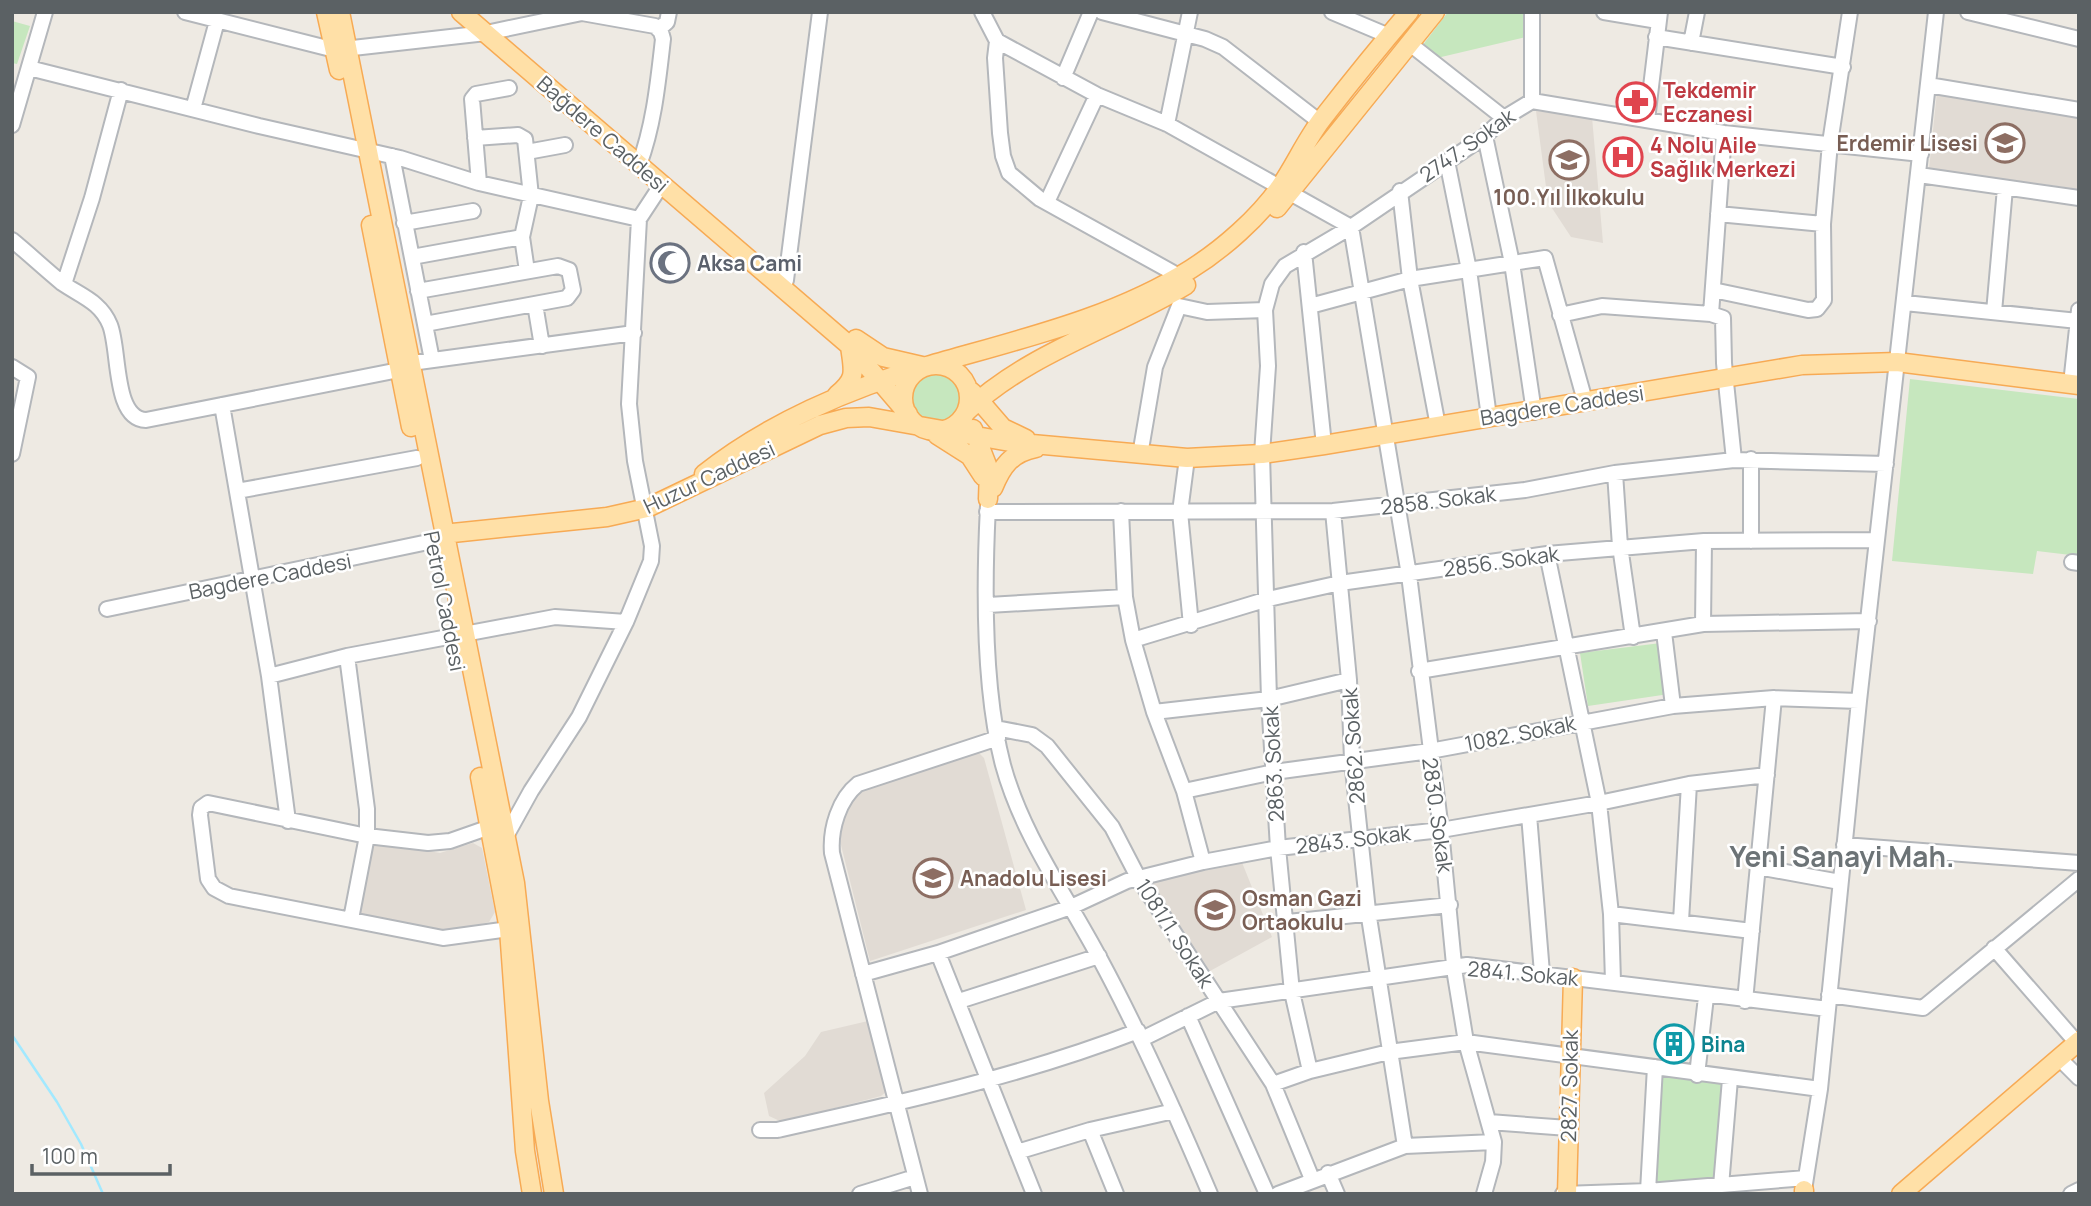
<svg xmlns="http://www.w3.org/2000/svg" width="2091" height="1206" font-family="Manrope,sans-serif">
<style>
.education{fill:#e1dbd4}
.green{fill:#c6e7be}
.lines{fill:none;stroke-linecap:round;stroke-linejoin:round}
.stream{stroke:#a2e9ff;stroke-width:2.5}
.minor-casing{stroke:#b4b7bb;stroke-width:18}
.major-casing{stroke:#f7aa54;stroke-width:21}
.minor{stroke:#fff;stroke-width:14}
.major{stroke:#ffe0a7;stroke-width:18}
.labels{text-anchor:middle;dominant-baseline:central;stroke-width:5;stroke-linejoin:round;paint-order:stroke}
.health-label{font-size:21px;font-weight:bold;fill:#be3a42;stroke:#fff;text-anchor:start}
.street-label{font-size:21px;fill:#5b6164;stroke:#fff}
.education-label{font-size:21px;font-weight:bold;fill:#785e54;stroke:#fff;text-anchor:start}
.worship-label{font-size:21px;font-weight:bold;fill:#5b616d;stroke:#fff;text-anchor:start}
.culture-label{font-size:21px;font-weight:bold;fill:#0d838f;stroke:#fff;text-anchor:start}
.district-label{font-size:28px;font-weight:bold;fill:#6c7376;stroke:#fff}
</style>
<rect width="100%" height="100%" fill="#eeeae3"/>
<path class="education" d="M1937 92 2079 118V189L1929 169Z
M1536 111 1592 117 1603 243 1571 237 1548 202Z
M976 750 984 758 1026 910 870 961 841 845V825L856 791Z
M373 841 440 853 473 843 482 848 495 912 489 922 451 932 360 916Z
M1241 860 1272 937 1210 971 1151 882Z
M868 1021 886 1092 881 1096 782 1122 769 1116 764 1093 805 1056 821 1032Z"/>
<path class="green" d="M1448 12H1527L1526 37 1437 58 1422 46Z
M12 21 30 26 17 64 12 63Z
M912 398a24 24 0 1 1 48 0a24 24 0 1 1-48 0Z
M1910 379 2079 399V556L2037 551 2033 574 1892 561Z
M1661 643 1669 694 1588 706 1580 653Z
M1665 1076 1725 1084 1718 1183 1660 1185 1655 1181 1660 1081Z"/>
<g class="lines">
<path class="stream" d="M12 1035 57 1102 81 1144 103 1194"/>
<g class="minor-casing">
<path id="minor" d="M185 12 335 50 486 33 582 13 655 26 661 32 663 39C658 82 654 125 639 165
M982 12 997 41 995 58 1000 133 1003 156 1009 173 1040 199 1179 276
M1102 12 1205 39 1223 47 1320 122
M1332 12 1389 36
M1604 12 1658 21
M1968 12 2079 39
M659 29 667 22 669 12
M1656 37 1843 67
M997 41 1097 95 1167 124 1351 227 1409 575 1441 830 1455 975 1466 1042 1494 1142 1493 1162 1484 1194
M1691 43 1697 12
M1410 44 1504 118
M29 68 259 126 400 158 479 183 639 219 662 184
M1063 78 1091 12
M1928 85 2079 110
M1532 101V12
M193 109 217 21
M1647 120 1660 12
M1167 124 1190 12
M12 125 45 12
M1485 136 1512 263 1534 412
M475 138 518 135 525 139 531 196 522 237 527 271
M527 152 565 145
M392 156 432 360
M1447 161 1469 270 1489 417
M1919 175 2079 198
M479 183 472 99 476 94 509 88
M1400 191 1410 279 1438 426
M1047 202 1097 95
M1718 214 1823 224
M404 223 473 211
M12 240C29 254 45 269 62 283 81 296 101 302 110 325 120 350 113 419 146 420L399 370
M1304 252 1324 445
M412 257 522 237
M64 284 92 198 121 90
M783 289 786 280 820 12
M1713 290 1808 310 1817 309 1824 300 1823 224 1830 143 1850 12
M418 291 558 266 569 270 573 290 567 298 425 324
M1905 303 2078 321
M535 304 542 346
M1310 306 1410 279 1545 258 1585 401
M1994 312 2005 188
M1711 314 1724 133
M1560 315 1602 306 1711 314 1723 318 1724 363 1734 460
M411 363 634 333
M12 367 28 377 12 454
M2071 384 2079 310
M222 405 269 676 288 821
M1140 455 1155 367 1179 306 1207 312 1265 310
M1187 458 1180 512 1191 625
M1751 459V541
M1615 473 1620 546 1633 637
M237 491 417 458
M988 506C984 584 983 689 1003 765 1022 835 1066 895 1100 959 1141 1035 1176 1114 1210 1194
M1121 511 1125 597 1133 640 1154 712 1184 791 1203 862
M1333 511 1349 680 1352 760 1368 911 1405 1146
M987 512 1333 511 1525 490 1615 473 1734 460 1886 464
M1547 554 1599 803 1611 914 1613 982
M2072 562 2079 563
M988 605 1125 597
M107 609 433 541
M1703 624 1704 541
M1664 632 1673 706
M1133 640 1268 599 1340 583 1547 554 1704 541 1877 540
M347 656 367 809V836L351 919
M1419 671 1703 624 1869 621
M269 676 347 656 555 617 626 622
M1154 712 1269 699 1349 680
M996 728 1032 735 1047 746 1112 827 1139 879 1273 1084 1312 1179
M1184 791 1274 772 1430 751 1673 706 1774 698 1859 701
M1529 815 1542 973
M490 827 450 841 428 843 367 836 208 803 201 808 200 815 208 879 214 888 229 896 443 938 509 929
M505 838 531 791 579 717 626 622 651 561 652 546 635 461 629 404 639 219
M1844 845 2079 863
M1758 867 1840 882
M1611 914 1752 931
M1681 921 1689 784
M1288 922 1450 905
M1994 948 2077 1043
M938 953 1034 1194
M863 974 938 953 1071 907 1127 881 1203 862 1278 848 1441 830 1599 803 1689 784 1767 775
M1829 995 1923 1008 2079 879
M959 1001 1099 956
M1745 1001 1774 698
M1188 1016 1267 1194
M1142 1039 1219 1001 1467 965 1828 1009
M2060 1059 2079 1078
M1310 1071 1292 992 1278 848 1269 699 1262 454 1268 366 1265 310 1272 284 1285 266 1351 227 1485 136 1504 118 1532 101 1724 133 1921 154
M1697 1075 1706 997
M1273 1084 1310 1071 1389 1052 1466 1042 1820 1089
M1489 1122 1568 1128
M760 1130H777C899 1103 1022 1076 1138 1031
M1090 1130 1116 1194
M1017 1152 1090 1130 1174 1111
M1328 1173 1337 1194
M1721 1186 1730 1079
M1804 1190 1820 1089 1859 701 1936 12
M1648 1191 1655 1067
M860 1194 915 1177
M920 1194 832 853C830 829 839 799 858 784L998 738
M1278 1194 1405 1146 1494 1142
M1563 1194 1648 1191 1806 1178
M2071 1194 2079 1190"/>
</g>
<g class="major-casing">
<path id="major" d="M326 12 339 70
M340 12 515 883 539 1101 554 1194
M461 12 850 346 908 414
M1277 208 1435 12
M371 225 411 427
M856 339 883 357 922 366
M903 398a33 33 0 1 1 66 0a33 33 0 1 1-66 0Z
M972 392 1003 428 1026 439
M837 395C858 378 853 371 850 346
M966 412C1027 353 1115 328 1186 285
M973 429 989 470 988 499
M937 435 970 456 983 476
M704 474C767 424 850 388 927 366 1016 340 1112 319 1191 269 1223 249 1258 218 1280 187 1295 165 1306 140 1322 119 1350 83 1379 47 1409 12
M993 488C1002 466 1011 453 1036 448
M443 534 607 517 647 508 820 425 846 418 869 417 1010 442 1187 458 1262 454 1324 445 1802 365 1897 362 2079 385
M480 777 509 929 525 1151 532 1194
M1804 1190V1194
M1567 1194 1573 978
M1901 1194 2079 1041"/>
</g>
<use href="#minor" class="minor"/>
<use href="#major" class="major"/>
</g>
<defs>
<g id="pharmacy-ring" transform="scale(2.0125)"><circle r="9.5" fill="#fff" stroke="#e0444e" stroke-width="1.5"/><path d="M-2-6h4v4h4v4h-4v4h-4v-4h-4v-4h4Z" fill="#e0444e"/></g>
<g id="school-ring" transform="scale(2.0125)"><circle r="9.5" fill="#fff" stroke="#8d6e63" stroke-width="1.5"/><path d="M0-5L7-2L0 1L-7-2ZM-4 1L0 2.5L4 1V4Q0 6-4 4Z" fill="#8d6e63"/></g>
<g id="hospital-ring" transform="scale(2.0125)"><circle r="9.5" fill="#fff" stroke="#e0444e" stroke-width="1.5"/><path d="M-5-5h3v3.5h4V-5h3V5h-3V1.5h-4V5h-3Z" fill="#e0444e"/></g>
<g id="mosque-ring" transform="scale(2.0125)"><circle r="9.5" fill="#fff" stroke="#6b7280" stroke-width="1.5"/><path d="M3.5-4.9A6 6 0 1 0 3.5 4.9A5 5 0 1 1 3.5-4.9Z" fill="#6b7280"/></g>
<g id="building-ring" transform="scale(2.0125)"><circle r="9.5" fill="#fff" stroke="#0f9aa8" stroke-width="1.5"/><path d="M-4-6H4V6H1V3H-1V6H-4ZM-2.5-4.3h1.7v1.8h-1.7ZM.8-4.3h1.7v1.8H.8ZM-2.5-1h1.7V.8h-1.7ZM.8-1h1.7V.8H.8Z" fill="#0f9aa8"/></g>
</defs>
<g fill-rule="evenodd">
<use href="#pharmacy-ring" x="1636" y="102"/>
<use href="#school-ring" x="2005" y="143"/>
<use href="#hospital-ring" x="1623" y="157"/>
<use href="#school-ring" x="1569" y="160"/>
<use href="#mosque-ring" x="670" y="263"/>
<use href="#school-ring" x="933" y="878"/>
<use href="#school-ring" x="1215" y="910"/>
<use href="#building-ring" x="1674" y="1044"/>
</g>
<g class="labels">
<g class="health-label">
<text x="1663" y="90">Tekdemir<tspan x="1663" dy="24">Eczanesi</tspan></text>
<text x="1650" y="145">4 Nolu Aile<tspan x="1650" dy="24">Sağlık Merkezi</tspan></text>
</g>
<g class="street-label">
<text transform="translate(603 134) rotate(41)">Bağdere Caddesi</text>
<text transform="translate(1467 145) rotate(-35)">2747. Sokak</text>
<text transform="translate(1562 405) rotate(-9)">Bagdere Caddesi</text>
<text transform="translate(709 477) rotate(-25)">Huzur Caddesi</text>
<text transform="translate(1438 500) rotate(-7)">2858. Sokak</text>
<text transform="translate(1501 561) rotate(-8)">2856. Sokak</text>
<text transform="translate(270 576) rotate(-11)">Bagdere Caddesi</text>
<text transform="translate(445 601) rotate(79)">Petrol Caddesi</text>
<text transform="translate(1520 733) rotate(-11)">1082. Sokak</text>
<text transform="translate(1353 746) rotate(-94)">2862. Sokak</text>
<text transform="translate(1273 764) rotate(-93)">2863. Sokak</text>
<text transform="translate(1438 815) rotate(82)">2830. Sokak</text>
<text transform="translate(1353 839) rotate(-7)">2843. Sokak</text>
<text transform="translate(1175 933) rotate(57)">1081/1. Sokak</text>
<text transform="translate(1523 973) rotate(5)">2841. Sokak</text>
<text transform="translate(1569 1086) rotate(-89)">2827. Sokak</text>
</g>
<g class="education-label">
<text x="1978" y="143" text-anchor="end">Erdemir Lisesi</text>
<text x="1569" y="197" text-anchor="middle">100.Yıl İlkokulu</text>
<text x="960" y="878">Anadolu Lisesi</text>
<text x="1242" y="898">Osman Gazi<tspan x="1242" dy="24">Ortaokulu</tspan></text>
</g>
<g class="worship-label">
<text x="697" y="263">Aksa Cami</text>
</g>
<g class="culture-label">
<text x="1701" y="1044">Bina</text>
</g>
<g class="district-label">
<text x="1842" y="856">Yeni Sanayi Mah.</text>
</g>
</g>
<rect width="2091" height="1206" fill="none" stroke="#5b6164" stroke-width="28"/>
<path d="M32 1164v10h138v-10" fill="none" stroke="#5b6164" stroke-width="3.5"/>
<text x="42" y="1164" font-size="21" fill="#5b6164" stroke="#ffffff" stroke-width="5" paint-order="stroke">100 m</text>
</svg>
